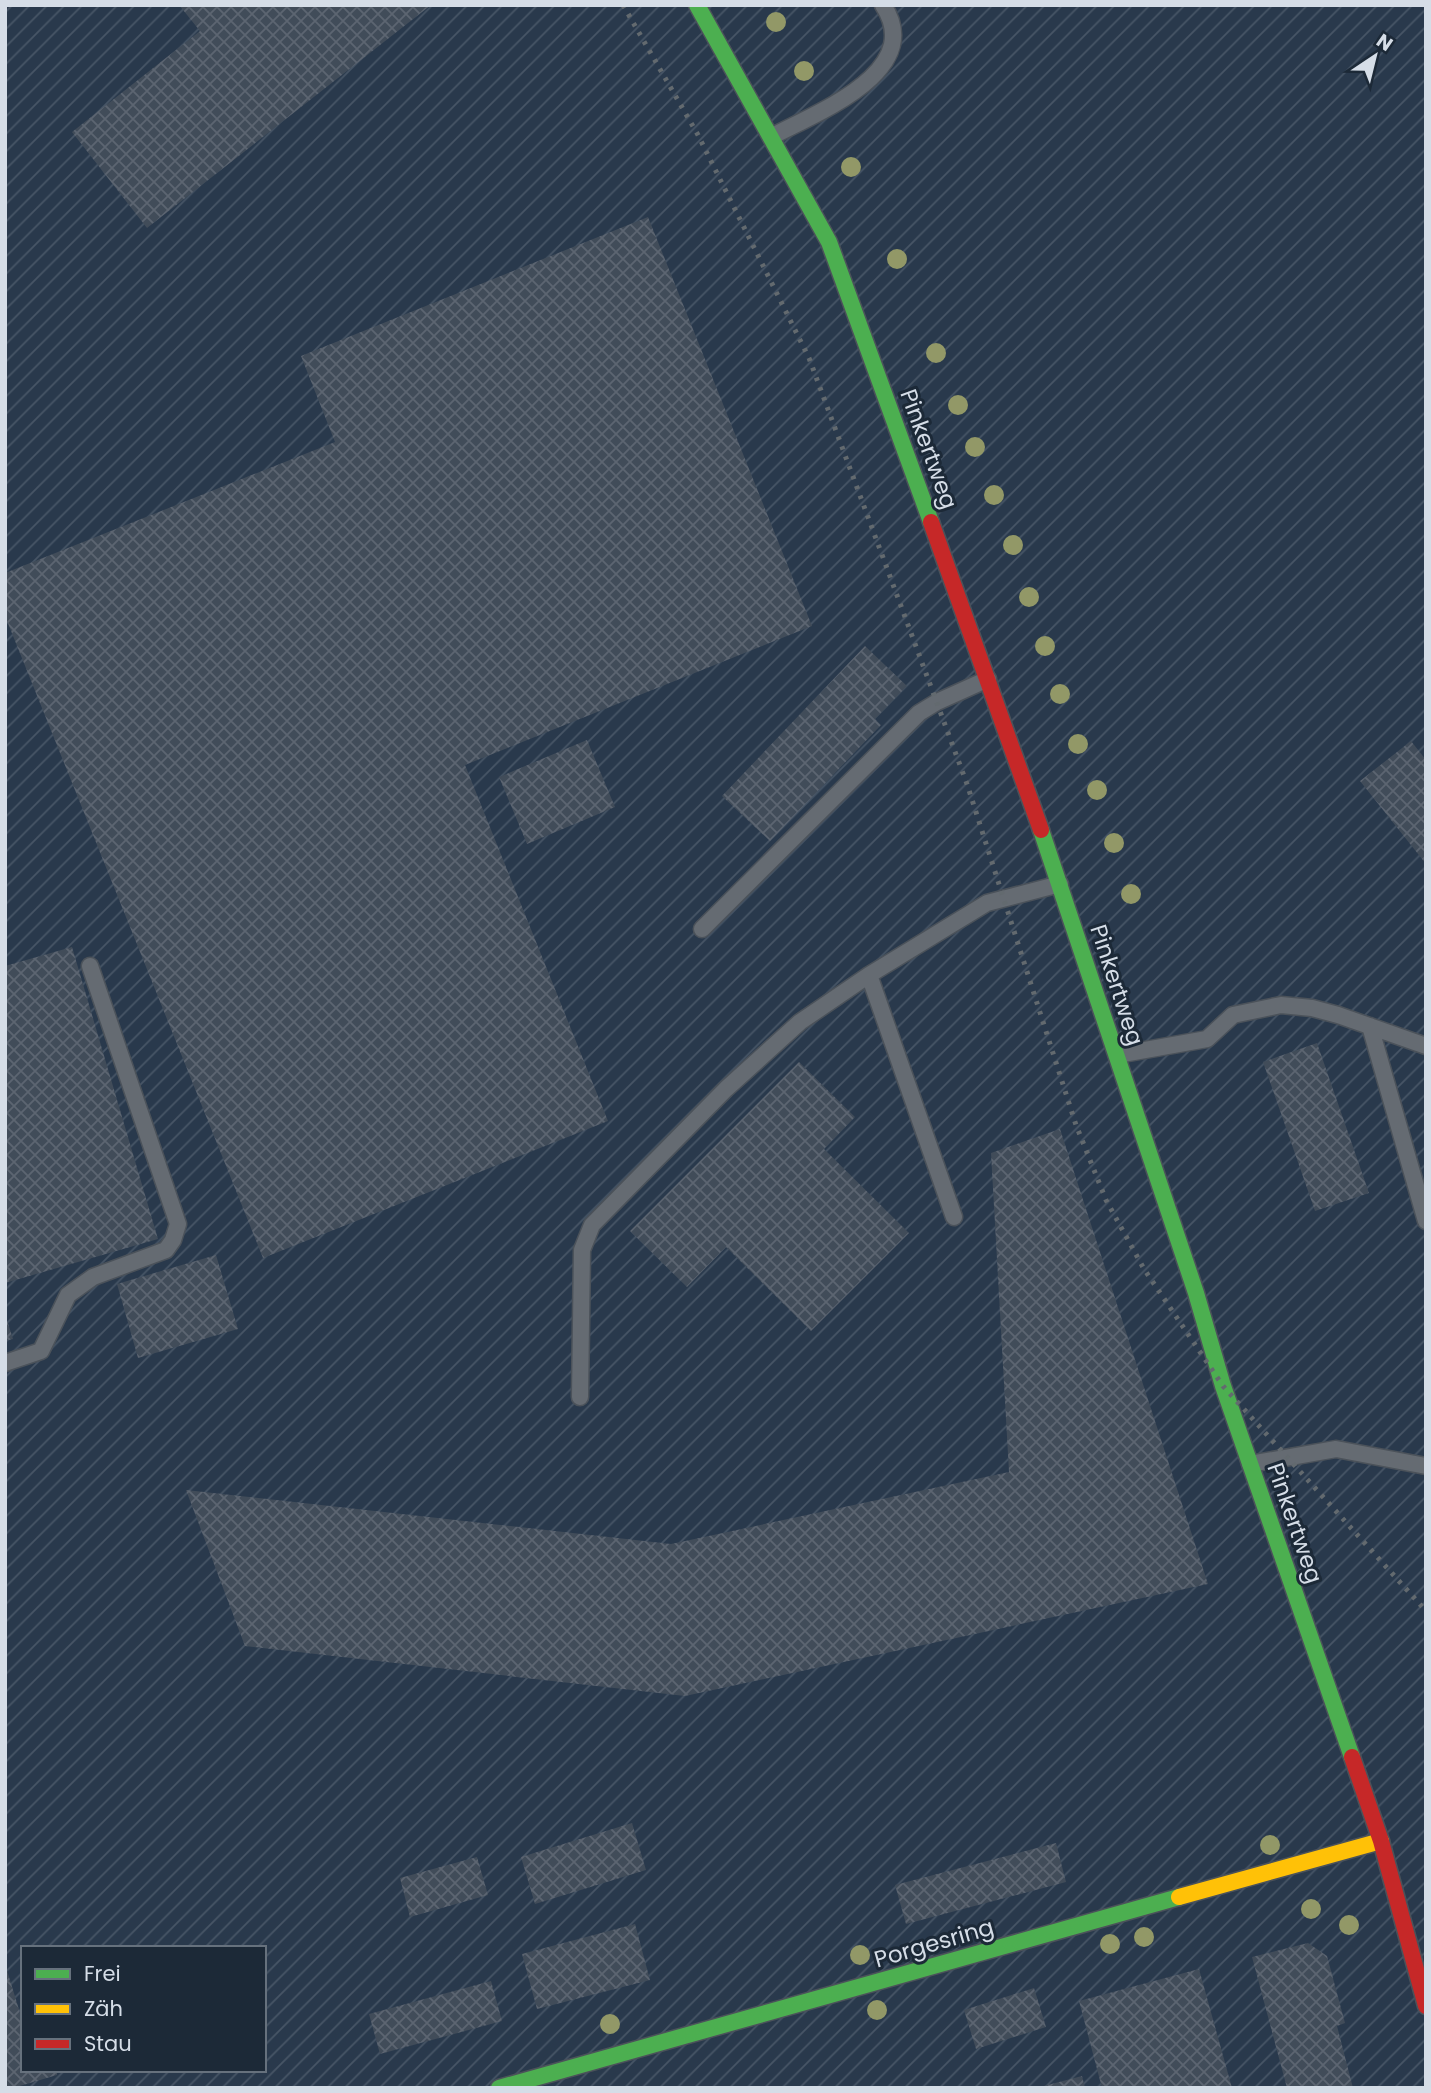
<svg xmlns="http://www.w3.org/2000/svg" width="1431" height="2093" font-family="Poppins,sans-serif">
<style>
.industrial{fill:url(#industrial-furrows);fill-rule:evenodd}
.building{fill:url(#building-cross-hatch)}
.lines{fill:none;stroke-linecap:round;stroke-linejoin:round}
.lane-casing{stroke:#4b525a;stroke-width:19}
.fast-casing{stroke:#4b525a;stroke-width:19}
.slow-casing{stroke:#4b525a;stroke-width:19}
.jam-casing{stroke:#4b525a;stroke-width:19}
.lane{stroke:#656b72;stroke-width:16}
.fast{stroke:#4caf50;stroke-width:16}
.slow{stroke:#ffc107;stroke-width:16}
.jam{stroke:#c62828;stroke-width:16}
.rail{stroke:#636a6f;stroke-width:5;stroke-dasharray:3.5 7;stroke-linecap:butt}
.tree{fill:#929867}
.labels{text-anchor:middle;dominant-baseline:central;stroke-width:6;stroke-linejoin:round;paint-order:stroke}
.street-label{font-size:23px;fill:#d5dde7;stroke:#1c2937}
</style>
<defs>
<pattern id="industrial-furrows" width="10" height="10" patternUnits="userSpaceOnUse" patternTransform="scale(1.75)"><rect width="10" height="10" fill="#29394c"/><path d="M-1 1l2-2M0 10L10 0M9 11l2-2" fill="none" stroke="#475566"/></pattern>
<pattern id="building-cross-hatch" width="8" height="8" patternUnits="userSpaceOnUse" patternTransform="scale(1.75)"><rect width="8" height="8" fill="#414c59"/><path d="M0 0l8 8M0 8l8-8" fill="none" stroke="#5c6571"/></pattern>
</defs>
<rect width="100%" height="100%" fill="#2c343c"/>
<path class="industrial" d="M5 5H1426V2088H5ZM23 1948H264V2070H23Z"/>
<path class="building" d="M179 5H431L147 228 72 132 200 31Z
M648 217 812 626 465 765 608 1121 263 1258 5 616V573L335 442 301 356Z
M865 646 907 686 875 719 881 725 770 841 722 796Z
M587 740 615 807 527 844 499 777Z
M1411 741 1426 760V864L1360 781Z
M72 947 158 1239 5 1283V966Z
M1317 1043 1369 1193 1315 1211 1263 1062Z
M799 1062 855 1117 824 1149 909 1233 811 1331 726 1247 687 1287 630 1231Z
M1060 1129 1208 1584 685 1696 245 1646 186 1490 671 1544 1009 1472 991 1153Z
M216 1255 238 1329 138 1358 117 1284Z
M5 1314 13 1339 5 1341Z
M632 1823 646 1870 535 1904 521 1857Z
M1056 1843 1066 1882 906 1924 895 1885Z
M477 1857 488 1895 410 1917 400 1878Z
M635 1924 650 1980 537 2009 522 1954Z
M1308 1943 1327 1956 1345 2023 1337 2026 1353 2088H1287L1252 1957Z
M5 1964 21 2016 23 2015V2070H56L57 2075 13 2088H5Z
M1199 1969 1232 2088H1102L1079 2001Z
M491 1981 502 2021 380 2054 369 2014Z
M1034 1988 1046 2027 976 2049 964 2010Z
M1082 2076 1085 2088H1040V2087Z"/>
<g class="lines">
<g class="lane-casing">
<path id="lane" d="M771 137C815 113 927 72 883 5
M702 929 919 713 937 702 988 679
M869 975 954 1217
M1370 1026 1426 1221
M1117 1055 1207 1039 1233 1015 1281 1005 1312 1008 1338 1015 1426 1046
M5 1363 41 1351 68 1295 93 1277 166 1250 173 1240 178 1224 90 966
M580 1397 582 1250 592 1225 726 1089 800 1022 869 975 987 903 1060 884
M1250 1464 1336 1449 1426 1466"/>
</g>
<g class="fast-casing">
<path id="fast" d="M697 5 829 242 931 522
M1041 830 1196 1293 1223 1386 1352 1757
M499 2088 1179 1897"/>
</g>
<g class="slow-casing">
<path id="slow" d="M1179 1897 1381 1841"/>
</g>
<g class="jam-casing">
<path id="jam" d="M931 522 1041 830
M1352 1757 1381 1841 1426 2006"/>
</g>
<use href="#lane" class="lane"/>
<use href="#fast" class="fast"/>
<use href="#slow" class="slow"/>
<use href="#jam" class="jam"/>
<path class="rail" d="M623 5 698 135 809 358 967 784 1076 1125 1106 1200 1144 1269 1223 1386 1426 1611"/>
</g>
<g class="tree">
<circle cx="776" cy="22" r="10"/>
<circle cx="804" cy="71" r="10"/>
<circle cx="851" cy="167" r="10"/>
<circle cx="897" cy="259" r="10"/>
<circle cx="936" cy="353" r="10"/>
<circle cx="958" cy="405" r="10"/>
<circle cx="975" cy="447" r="10"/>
<circle cx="994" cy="495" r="10"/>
<circle cx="1013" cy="545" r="10"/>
<circle cx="1029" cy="597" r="10"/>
<circle cx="1045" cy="646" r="10"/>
<circle cx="1060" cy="694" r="10"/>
<circle cx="1078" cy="744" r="10"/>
<circle cx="1097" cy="790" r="10"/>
<circle cx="1114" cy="843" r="10"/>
<circle cx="1131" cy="894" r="10"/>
<circle cx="1270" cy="1845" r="10"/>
<circle cx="1311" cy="1909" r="10"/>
<circle cx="1349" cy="1925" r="10"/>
<circle cx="1144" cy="1937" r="10"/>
<circle cx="1110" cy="1944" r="10"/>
<circle cx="860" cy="1955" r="10"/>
<circle cx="877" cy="2010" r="10"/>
<circle cx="610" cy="2024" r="10"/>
</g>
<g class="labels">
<g class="street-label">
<text transform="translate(929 449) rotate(70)">Pinkertweg</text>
<text transform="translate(1117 985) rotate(72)">Pinkertweg</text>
<text transform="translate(1295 1523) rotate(71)">Pinkertweg</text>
<text transform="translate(934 1943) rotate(-16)">Porgesring</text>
</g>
</g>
<rect width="1431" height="2093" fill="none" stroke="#d5dde7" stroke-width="14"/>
<rect x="21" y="1946" width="245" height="126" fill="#1c2937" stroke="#66717d" stroke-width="2"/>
<rect x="35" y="1969" width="35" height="10" fill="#4caf50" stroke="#66717d" stroke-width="2"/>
<text x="84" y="1981" font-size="21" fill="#d5dde7">Frei</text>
<rect x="35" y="2004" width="35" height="10" fill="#ffc107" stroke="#66717d" stroke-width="2"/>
<text x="84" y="2016" font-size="21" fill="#d5dde7">Zäh</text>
<rect x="35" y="2039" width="35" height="10" fill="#c62828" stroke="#66717d" stroke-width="2"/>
<text x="84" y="2051" font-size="21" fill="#d5dde7">Stau</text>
<g transform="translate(1375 56) rotate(35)" stroke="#1c2937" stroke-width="5" paint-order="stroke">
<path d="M0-5L12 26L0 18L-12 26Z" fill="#d5dde7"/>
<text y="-10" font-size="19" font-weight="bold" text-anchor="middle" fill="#d5dde7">N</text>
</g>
</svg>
